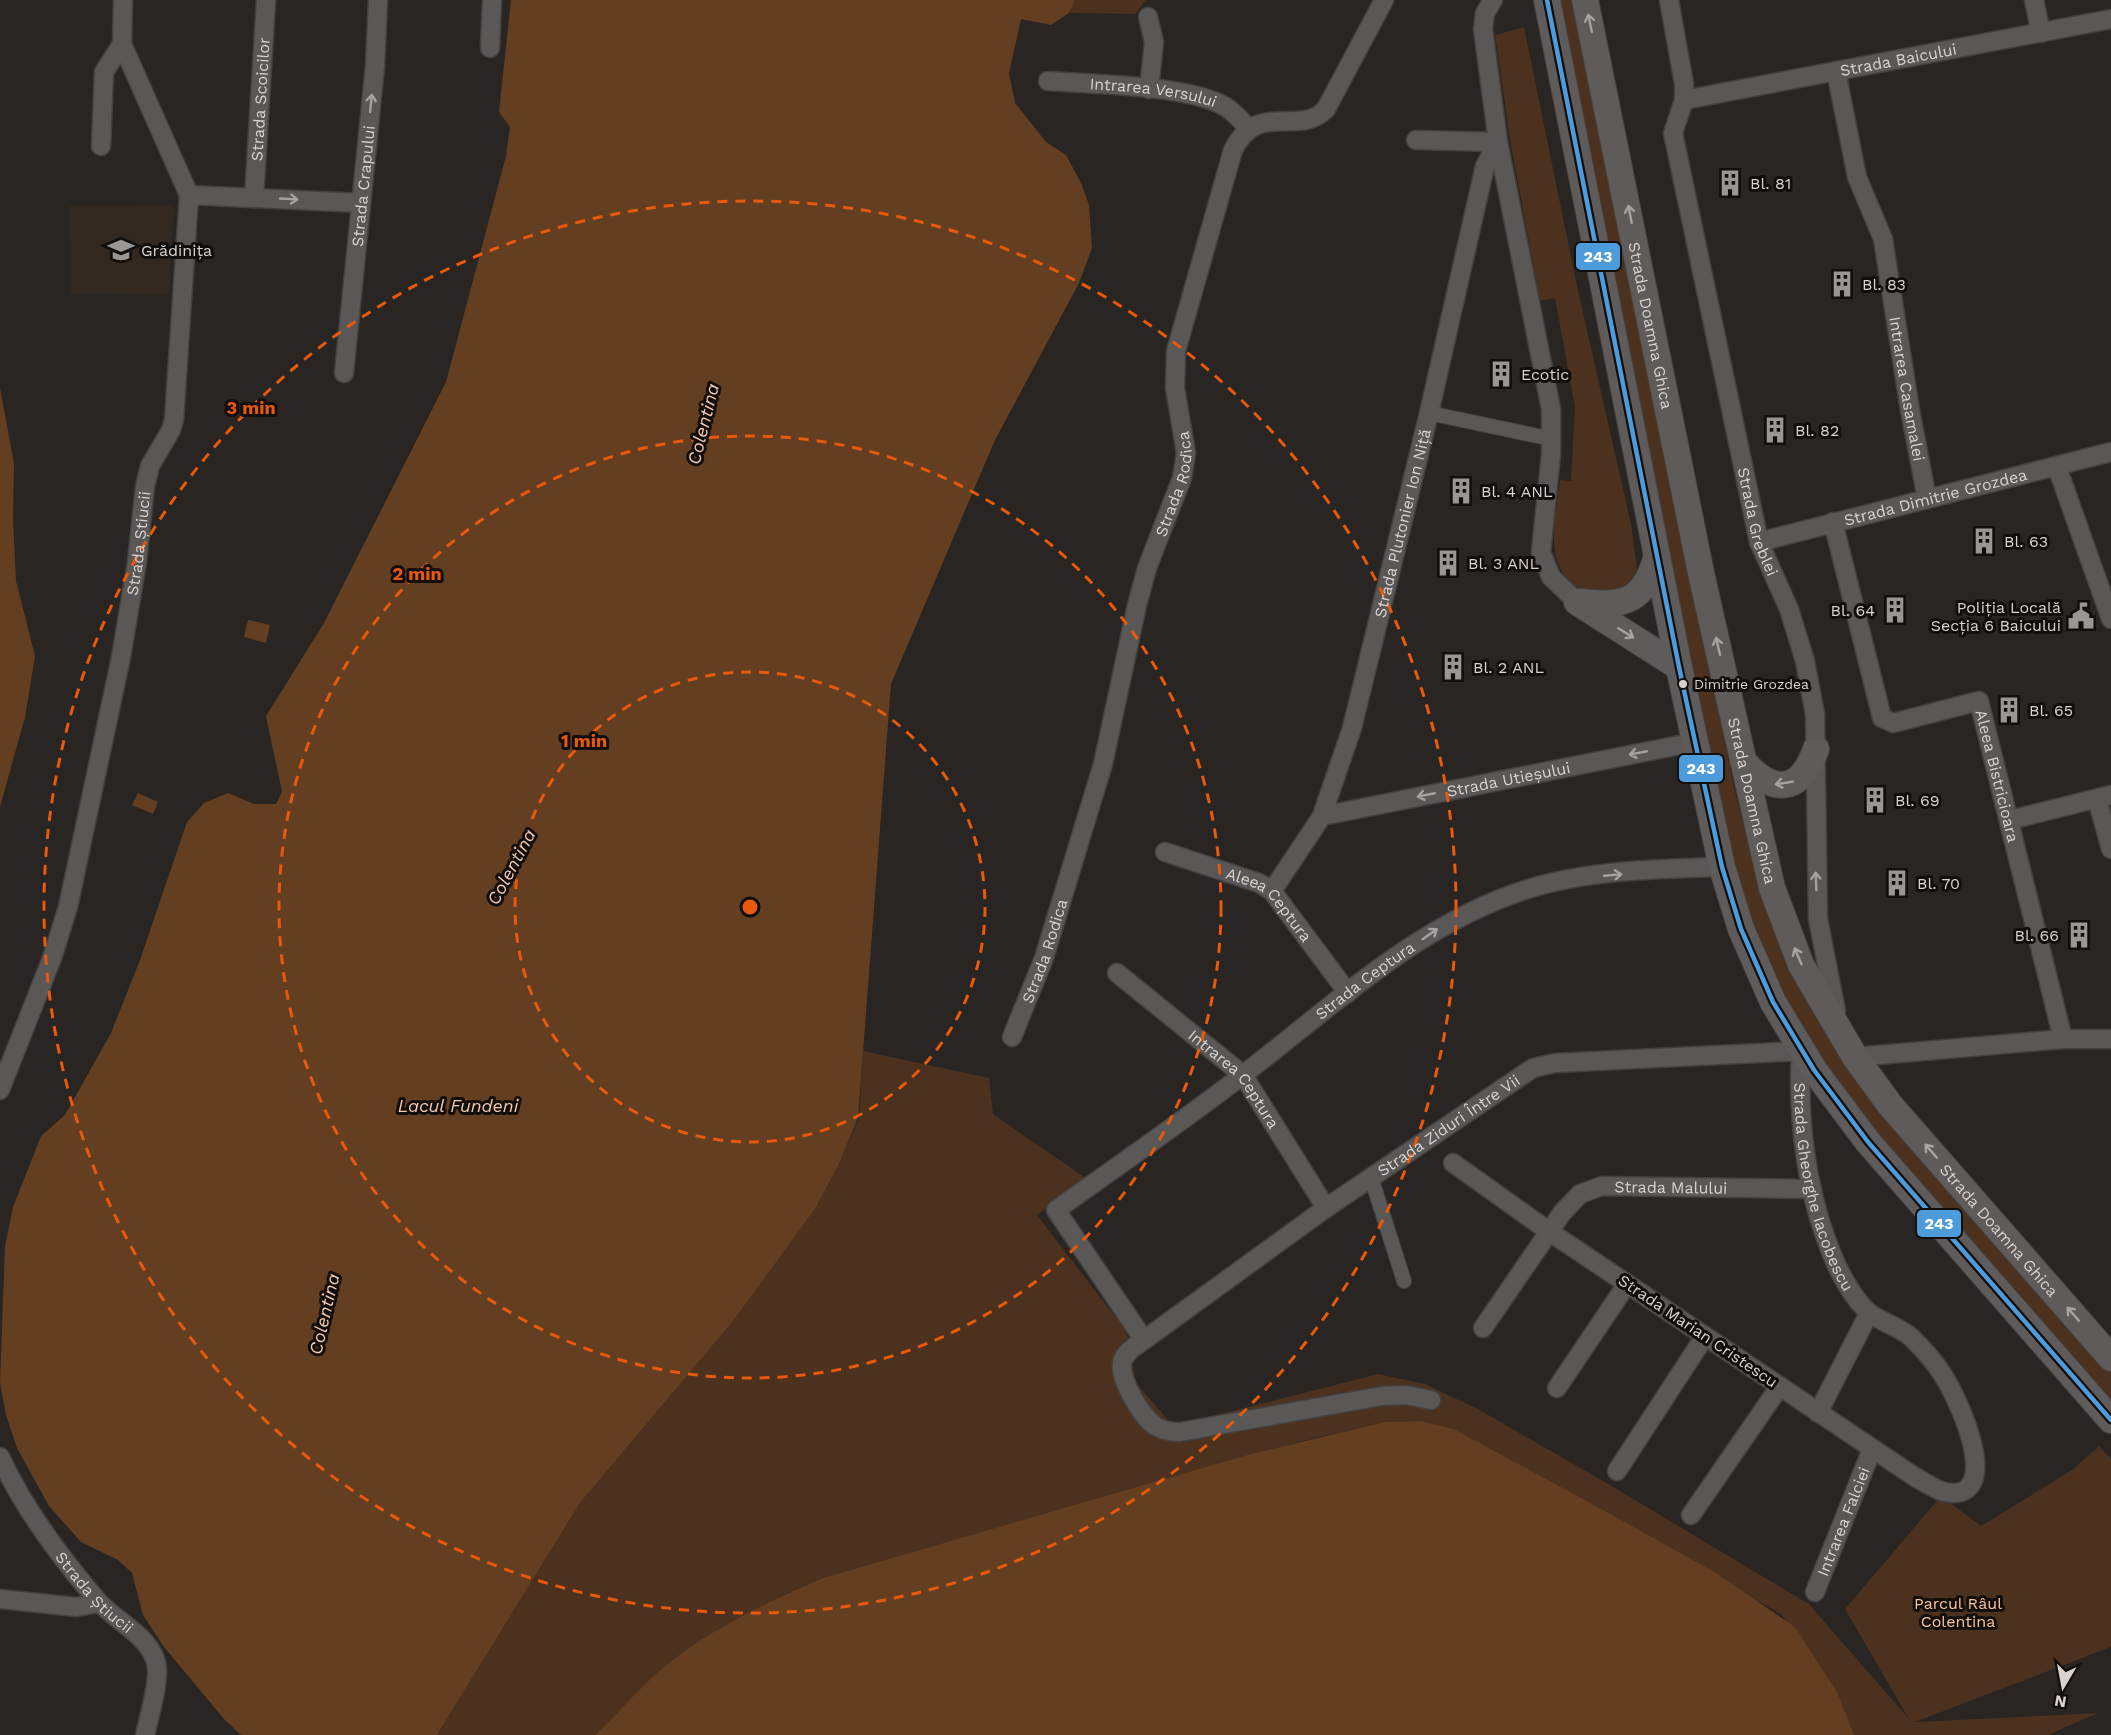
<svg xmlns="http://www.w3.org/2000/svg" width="2111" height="1735" font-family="'Work Sans',sans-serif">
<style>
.built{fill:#33281f}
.green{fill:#4b311e}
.water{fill:#643e20}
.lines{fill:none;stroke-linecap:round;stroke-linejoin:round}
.pedestrian-casing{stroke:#43413f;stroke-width:16}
.minor-casing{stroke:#43413f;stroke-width:21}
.secondary-casing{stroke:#43413f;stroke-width:28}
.pedestrian{stroke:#5a5857;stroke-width:14}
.minor{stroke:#5a5857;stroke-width:18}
.secondary{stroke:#5e5b5a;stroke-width:26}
.bus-1-casing{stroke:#110e0c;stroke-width:9}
.bus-1{stroke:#4e9bdc;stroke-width:4.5}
.oneway{stroke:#a7a3a1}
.oneway2{stroke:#a6a2a0}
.ring{fill:none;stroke:#e8590c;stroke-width:3;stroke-dasharray:10 8}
.bus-dot{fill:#d8d3d0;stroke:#110e0c;stroke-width:2}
.labels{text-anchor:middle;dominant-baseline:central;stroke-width:6;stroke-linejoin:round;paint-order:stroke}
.bus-label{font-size:14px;fill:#d8d3d0;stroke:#110e0c;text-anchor:start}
.street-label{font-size:16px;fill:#d8d3d0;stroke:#110e0c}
.poi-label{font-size:16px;fill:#d8d3d0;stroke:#110e0c;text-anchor:start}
.park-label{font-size:16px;fill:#fcc49c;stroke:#110e0c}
.water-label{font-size:18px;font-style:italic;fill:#f6cbae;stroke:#110e0c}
.centre{fill:#e8590c;stroke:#110e0c;stroke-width:3}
.ring-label{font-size:18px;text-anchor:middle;font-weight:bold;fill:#e8590c;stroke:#110e0c;stroke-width:6;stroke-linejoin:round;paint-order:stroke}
.line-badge{stroke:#110e0c;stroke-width:2}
.badge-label{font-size:16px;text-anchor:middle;font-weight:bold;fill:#fff}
</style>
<rect width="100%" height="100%" fill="#282522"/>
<path class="built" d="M174 205 169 295 70 294 69 206Z"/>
<path class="green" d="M1075 0H1146L1135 14 1069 13Z
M1557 0H1574L1734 787 1753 863 1774 926 1924 1160 2111 1372V1402C2055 1338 1999 1274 1944 1210 1878 1135 1807 1057 1767 964 1742 907 1730 846 1715 786Z
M1524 27 1577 286 1631 524 1637 569 1633 582 1624 592 1580 593C1542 561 1555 524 1560 480L1571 481 1575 407 1555 298 1540 301 1511 145 1495 35Z
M863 1051 989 1078 993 1114 1087 1179 1037 1215 1127 1332 1136 1383 1173 1426 1378 1374 1425 1384 1478 1409 1610 1485 1809 1604 1909 1719 1845 1609 1941 1496 1981 1526 2072 1470 2099 1446 2111 1459V1647L1915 1722 2098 1713 2048 1735H1853L1816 1666 1781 1614 1454 1429 1421 1421 1385 1422 1299 1442 823 1578C769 1601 714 1627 667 1664 642 1685 619 1712 595 1735H437L580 1503 734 1320 815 1209 838 1166 859 1118Z"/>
<path class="water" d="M511 0H1075L1069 13 1051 25 1021 19 1009 73 1015 103 1046 142 1066 155 1081 183 1089 205 1092 248 1079 283 995 440 891 684 858 1118 838 1166 815 1209 734 1320 580 1503 437 1735H241L224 1719 164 1647 143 1615 132 1573 118 1560 81 1542 49 1506 17 1448 6 1415 0 1383 5 1246 13 1207 41 1136 65 1115 111 1033 140 960 187 822 204 803 228 793 254 804H276L282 792 266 716 324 623 446 382 506 156 510 127 499 112Z
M0 388 14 464 13 519 16 581 35 656 25 717 0 807Z
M248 620 270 625 266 643 244 637Z
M138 793 158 802 153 814 132 805Z
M1421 1421 1454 1429 1614 1516 1716 1573 1795 1627 1837 1692 1854 1735H595C619 1712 642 1685 667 1664 714 1627 769 1601 823 1578L1251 1454 1385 1422Z"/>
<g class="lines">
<g class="pedestrian-casing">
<path id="pedestrian" d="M1429 413 1552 439
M1371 1177 1404 1281"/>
</g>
<g class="minor-casing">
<g id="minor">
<path d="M1493 0 1485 13 1483 29 1498 142 1551 409V454L1541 552 1551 577 1577 602"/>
<path id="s1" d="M1669 0 1684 84V100L1673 133 1759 542 1789 609 1805 661 1815 714 1818 919 1836 1011"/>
<path d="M2034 0 2041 33"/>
<path d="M1148 17 1154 42 1149 89"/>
<path d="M490 48 492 0"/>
<path id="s2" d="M1836 71 1857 177 1883 239 1910 410 1927 499"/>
<path id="s3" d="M1048 81C1092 84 1190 85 1226 107 1235 113 1242 121 1249 129"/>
<path id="s4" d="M1684 100 2111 19"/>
<path d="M101 146 104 72 122 44"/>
<path d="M189 195 361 203"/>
<path id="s5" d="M254 198 266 0"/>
<path id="s6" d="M344 373 375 66 378 0"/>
<path d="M2057 467 2111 619"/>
<path id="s7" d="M1833 522 1882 718 1893 723 1979 701 2063 1039"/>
<path id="s8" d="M1759 542 2111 452"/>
<path d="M2097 799 2111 849"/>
<path id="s9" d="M1322 816 1695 742"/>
<path d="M2010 820 2111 795"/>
<path id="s10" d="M1165 852 1259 883 1272 891 1348 993"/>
<path id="s11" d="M1272 891 1322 816 1352 728 1429 413 1485 166 1498 142 1416 140"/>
<path id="s12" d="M1117 973 1243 1075 1326 1208"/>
<path id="s13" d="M1012 1037 1044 958 1103 764 1137 605 1147 568 1182 478 1186 453 1175 388 1176 351 1233 150C1259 99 1298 138 1326 109L1384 0"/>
<path d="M1855 1057 2063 1039H2111"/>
<path id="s14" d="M0 1090 52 958 68 907 121 657 137 562 145 486 150 466 171 430 174 420 189 195 122 44 123 0"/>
<path id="s15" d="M1483 1328 1562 1213 1580 1194 1602 1186 1812 1189"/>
<path id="s16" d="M1144 1340 1056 1210C1119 1165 1183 1121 1244 1074 1333 1006 1419 923 1528 889 1589 870 1658 869 1722 867"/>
<path d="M1557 1388 1627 1284"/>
<path id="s17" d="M1431 1400 1406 1395 1382 1396 1180 1432C1172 1432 1164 1431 1157 1427 1143 1420 1119 1379 1122 1363 1124 1352 1136 1346 1144 1340L1326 1208 1533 1068 1555 1063 1801 1051C1797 1123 1807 1198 1836 1264 1844 1281 1853 1297 1866 1310 1875 1320 1899 1326 1912 1338 1924 1350 1936 1363 1944 1377 1957 1397 1996 1480 1961 1492 1944 1497 1928 1484 1915 1477L1547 1230 1453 1163"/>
<path d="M1818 1413 1869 1313"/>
<path id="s18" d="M0 1457C24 1509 60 1557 97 1600 114 1620 145 1633 155 1659 162 1676 149 1716 145 1735"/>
<path d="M1617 1471 1705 1336"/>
<path d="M1691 1515 1780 1386"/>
<path id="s19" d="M1815 1592 1872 1449"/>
<path d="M0 1599 76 1607 99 1603"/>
</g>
</g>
<g class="secondary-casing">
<g id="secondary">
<path d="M1547 0 1679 667 1722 867 1741 929 1773 1002 1814 1070 1868 1142 2111 1420"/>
<path id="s20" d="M1585 0 1701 573 1772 888 1801 965 1855 1057 1890 1105 2111 1358"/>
<path d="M1577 602 1679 667"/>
<path d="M1580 602C1625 607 1644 602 1657 556"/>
<path d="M1743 761C1773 795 1800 794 1816 749"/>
</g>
</g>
<use href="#pedestrian" class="pedestrian"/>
<use href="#minor" class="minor"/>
<use href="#secondary" class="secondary"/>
<g class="bus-1-casing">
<path id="bus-1" d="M1547 0 1679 667 1722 867 1741 929 1773 1002 1814 1070 1868 1142 2111 1420"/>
</g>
<use href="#bus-1" class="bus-1"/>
</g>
<defs><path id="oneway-shaft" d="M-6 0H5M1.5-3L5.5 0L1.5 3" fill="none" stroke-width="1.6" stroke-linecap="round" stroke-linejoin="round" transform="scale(1.5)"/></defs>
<g class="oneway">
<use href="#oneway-shaft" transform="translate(1590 23) rotate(-102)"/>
<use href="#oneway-shaft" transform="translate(1630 214) rotate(-101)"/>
<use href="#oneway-shaft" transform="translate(1626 633) rotate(32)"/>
<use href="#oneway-shaft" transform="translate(1718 646) rotate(-103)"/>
<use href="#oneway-shaft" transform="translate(1784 783) rotate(171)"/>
<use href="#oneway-shaft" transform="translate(1798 956) rotate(-113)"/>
<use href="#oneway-shaft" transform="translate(1931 1151) rotate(-131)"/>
<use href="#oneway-shaft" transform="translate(2073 1314) rotate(-131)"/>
</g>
<g class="oneway2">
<use href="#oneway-shaft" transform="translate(371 103) rotate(-84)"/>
<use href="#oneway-shaft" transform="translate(289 199) rotate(3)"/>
<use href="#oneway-shaft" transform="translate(1638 753) rotate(169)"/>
<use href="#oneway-shaft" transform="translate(1426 795) rotate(169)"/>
<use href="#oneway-shaft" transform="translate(1613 875) rotate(-5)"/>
<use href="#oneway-shaft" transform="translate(1816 881) rotate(-92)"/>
<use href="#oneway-shaft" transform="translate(1430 934) rotate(-35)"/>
</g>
<g class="ring">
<circle cx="750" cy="907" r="235"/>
<circle cx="750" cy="907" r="471"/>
<circle cx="750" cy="907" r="706"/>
</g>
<defs>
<g id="building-bare" transform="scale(2.07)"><path d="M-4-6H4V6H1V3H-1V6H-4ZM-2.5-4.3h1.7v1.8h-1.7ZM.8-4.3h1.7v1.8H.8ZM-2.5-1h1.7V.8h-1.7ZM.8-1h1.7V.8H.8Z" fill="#9a9693" stroke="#110e0c" stroke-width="2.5" paint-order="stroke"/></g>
<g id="school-bare" transform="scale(2.07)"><path d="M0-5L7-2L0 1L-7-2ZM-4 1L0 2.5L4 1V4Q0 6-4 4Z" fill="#9a9693" stroke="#110e0c" stroke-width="2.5" paint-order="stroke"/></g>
<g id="civic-bare" transform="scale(2.07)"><path d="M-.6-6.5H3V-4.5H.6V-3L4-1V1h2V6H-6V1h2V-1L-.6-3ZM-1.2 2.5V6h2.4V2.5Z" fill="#9a9693" stroke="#110e0c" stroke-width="2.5" paint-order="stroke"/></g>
</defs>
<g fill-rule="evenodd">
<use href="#building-bare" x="1730" y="183"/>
<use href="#school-bare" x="121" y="250"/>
<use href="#building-bare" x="1842" y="284"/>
<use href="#building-bare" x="1501" y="374"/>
<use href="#building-bare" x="1775" y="430"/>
<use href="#building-bare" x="1461" y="491"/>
<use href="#building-bare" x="1984" y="541"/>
<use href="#building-bare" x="1448" y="563"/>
<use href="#building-bare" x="1895" y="610"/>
<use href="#civic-bare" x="2081" y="616"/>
<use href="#building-bare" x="1453" y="667"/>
<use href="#building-bare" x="2009" y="710"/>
<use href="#building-bare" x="1875" y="800"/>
<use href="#building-bare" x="1897" y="883"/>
<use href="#building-bare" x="2079" y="935"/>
</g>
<circle class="bus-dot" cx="1683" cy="684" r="5"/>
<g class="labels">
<g class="bus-label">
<text x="1694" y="684">Dimitrie Grozdea</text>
</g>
<g class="street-label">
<text stroke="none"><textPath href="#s4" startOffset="218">Strada Baicului</textPath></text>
<text stroke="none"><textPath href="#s3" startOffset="106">Intrarea Versului</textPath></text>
<text stroke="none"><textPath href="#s5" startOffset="99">Strada Scoicilor</textPath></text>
<text stroke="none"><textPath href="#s6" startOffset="188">Strada Crapului</textPath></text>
<text stroke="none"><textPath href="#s20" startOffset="332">Strada Doamna Ghica</textPath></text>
<text stroke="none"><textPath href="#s2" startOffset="327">Intrarea Casamalei</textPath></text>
<text stroke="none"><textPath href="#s13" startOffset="578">Strada Rodica</textPath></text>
<text stroke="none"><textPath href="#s8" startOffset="182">Strada Dimitrie Grozdea</textPath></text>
<text stroke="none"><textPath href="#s1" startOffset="534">Strada Greblei</textPath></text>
<text stroke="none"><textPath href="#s11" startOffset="394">Strada Plutonier Ion Niță</textPath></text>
<text stroke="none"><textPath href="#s14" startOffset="566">Strada Știucii</textPath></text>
<text stroke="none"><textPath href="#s7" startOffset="380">Aleea Bistricioara</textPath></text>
<text stroke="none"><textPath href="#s9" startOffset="190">Strada Utieșului</textPath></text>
<text stroke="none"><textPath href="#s20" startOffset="818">Strada Doamna Ghica</textPath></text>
<text stroke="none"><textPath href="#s10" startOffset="120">Aleea Ceptura</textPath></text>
<text stroke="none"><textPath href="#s13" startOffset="92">Strada Rodica</textPath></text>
<text stroke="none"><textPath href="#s16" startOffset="542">Strada Ceptura</textPath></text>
<text stroke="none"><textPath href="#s12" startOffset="159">Intrarea Ceptura</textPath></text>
<text stroke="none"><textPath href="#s17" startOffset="759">Strada Ziduri Între Vii</textPath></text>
<text stroke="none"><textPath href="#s17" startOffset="1269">Strada Gheorghe Iacobescu</textPath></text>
<text stroke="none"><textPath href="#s15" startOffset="258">Strada Malului</textPath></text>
<text stroke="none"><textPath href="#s20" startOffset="1322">Strada Doamna Ghica</textPath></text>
<text transform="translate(1698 1331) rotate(34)">Strada Marian Cristescu</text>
<text stroke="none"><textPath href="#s19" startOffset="76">Intrarea Falciei</textPath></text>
<text stroke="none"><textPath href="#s18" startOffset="166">Strada Știucii</textPath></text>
</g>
<g class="poi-label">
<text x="1750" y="183">Bl. 81</text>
<text x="141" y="250">Grădinița</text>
<text x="1862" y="284">Bl. 83</text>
<text x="1521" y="374">Ecotic</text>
<text x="1795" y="430">Bl. 82</text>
<text x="1481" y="491">Bl. 4 ANL</text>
<text x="2004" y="541">Bl. 63</text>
<text x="1468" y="563">Bl. 3 ANL</text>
<text x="2061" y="607" text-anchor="end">Poliția Locală<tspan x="2061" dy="18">Secția 6 Baicului</tspan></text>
<text x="1875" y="610" text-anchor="end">Bl. 64</text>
<text x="1473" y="667">Bl. 2 ANL</text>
<text x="2029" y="710">Bl. 65</text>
<text x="1895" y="800">Bl. 69</text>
<text x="1917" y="883">Bl. 70</text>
<text x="2059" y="935" text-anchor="end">Bl. 66</text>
</g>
<g class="park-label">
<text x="1958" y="1603">Parcul Râul<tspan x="1958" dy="18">Colentina</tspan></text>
</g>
<g class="water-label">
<text transform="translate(703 424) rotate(-76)">Colentina</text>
<text transform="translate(511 867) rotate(-62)">Colentina</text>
<text x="458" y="1105">Lacul Fundeni</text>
<text transform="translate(324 1314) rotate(-77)">Colentina</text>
</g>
</g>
<circle cx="750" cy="907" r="9" class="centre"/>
<g class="ring-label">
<text x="251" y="414">3 min</text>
<text x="417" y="580">2 min</text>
<text x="584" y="747">1 min</text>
</g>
<g class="line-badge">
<rect x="1575" y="242" width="46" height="29" rx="6" fill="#4e9bdc"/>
<rect x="1678" y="754" width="46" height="29" rx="6" fill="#4e9bdc"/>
<rect x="1916" y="1209" width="46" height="29" rx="6" fill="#4e9bdc"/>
</g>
<g class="badge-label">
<text x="1598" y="262">243</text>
<text x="1701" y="774">243</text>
<text x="1939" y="1229">243</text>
</g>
<g transform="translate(2063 1687) rotate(190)" stroke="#110e0c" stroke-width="4.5" paint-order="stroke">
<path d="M0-4.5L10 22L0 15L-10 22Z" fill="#d8d3d0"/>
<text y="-9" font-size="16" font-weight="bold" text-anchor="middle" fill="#d8d3d0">N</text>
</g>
</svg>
